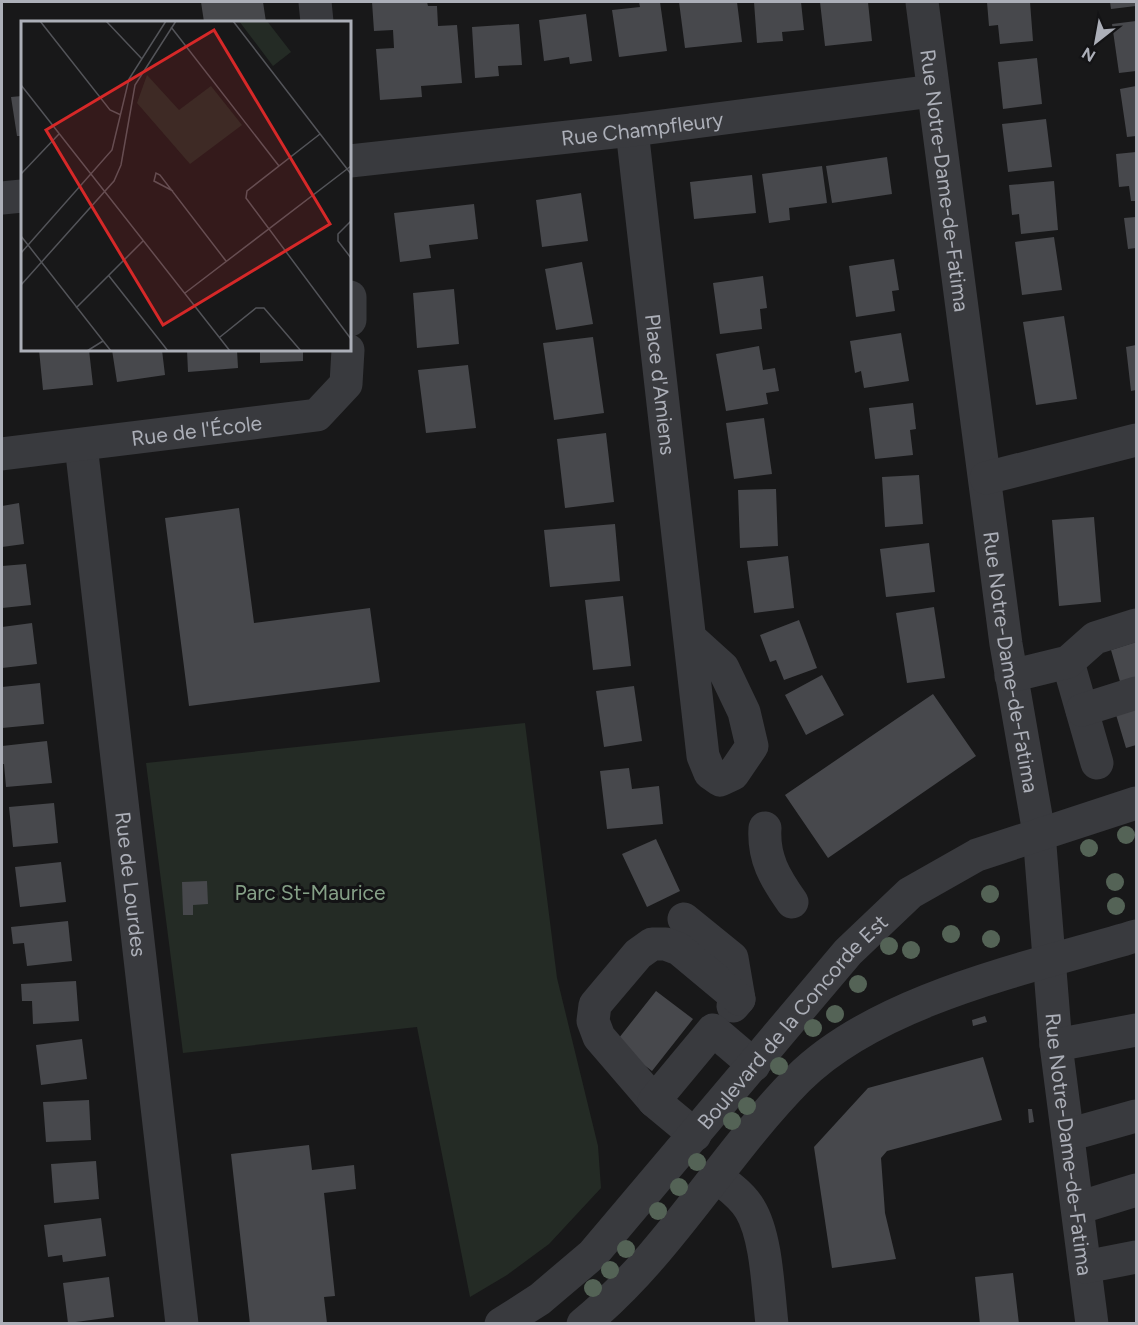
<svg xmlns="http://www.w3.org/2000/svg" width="1138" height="1325" font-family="Figtree,sans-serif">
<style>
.green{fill:#242b25}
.building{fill:#47484c}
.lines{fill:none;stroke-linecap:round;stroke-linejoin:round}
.minor{stroke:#393a3e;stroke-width:33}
.tree{fill:#546356}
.labels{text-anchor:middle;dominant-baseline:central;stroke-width:6;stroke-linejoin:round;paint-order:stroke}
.street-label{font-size:21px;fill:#acafb8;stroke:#131315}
.park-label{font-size:21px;fill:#85a087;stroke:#131315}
.inset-road{fill:none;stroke:#535459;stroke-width:1.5}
.view{fill:#d62828;fill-opacity:0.15;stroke:#d62828;stroke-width:3}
.inset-edge{fill:none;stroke:#acafb8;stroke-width:3}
</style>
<rect width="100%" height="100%" fill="#181819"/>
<path class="green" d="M525 723 557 978 598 1146 601 1188 549 1244 507 1275 470 1297 417 1027 183 1053 146 763Z"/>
<path class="building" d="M201 2H263L266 22H204Z
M372 2H427L428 6H437L438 26 457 25 462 83 421 86 422 97 380 100 376 49 394 48 393 30 374 31Z
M639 2H660L667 51 619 57 612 10 640 7Z
M679 2H737L742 42 685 48Z
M754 2H801L804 30 782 32 783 41 757 43Z
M820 2H868L872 41 825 46Z
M987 2H1030L1033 41 1000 44 998 25 989 26Z
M1110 2H1136V6L1111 9Z
M586 14 592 61 570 64 569 57 544 61 539 20Z
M1136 21V71L1119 73 1112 24Z
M519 24 522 65 498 66 499 76 475 78 472 27Z
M1037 58 1042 104 1003 109 998 62Z
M1136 86V136L1127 137 1120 89Z
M22 96V136H17L11 97Z
M1046 119 1052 167 1008 172 1002 124Z
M1136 152V201H1131L1129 186 1119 187 1116 154Z
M887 157 892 194 832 203 826 166Z
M822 166 827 203 789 208 790 220 769 223 762 174Z
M752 175 756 213 694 219 690 182Z
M1054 181 1058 230 1021 234 1019 214 1012 215 1009 185Z
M581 193 588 241 542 247 536 200Z
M474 204 478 239 429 245 431 258 400 262 394 213Z
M1136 217V248L1128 249 1124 218Z
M1054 237 1062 290 1022 295 1015 242Z
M894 259 899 290 892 291 895 311 856 317 849 266Z
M582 262 593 324 556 330 545 269Z
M763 276 767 308 760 309 762 329 720 334 713 283Z
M454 289 459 344 417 348 413 293Z
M1064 316 1077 399 1036 405 1023 322Z
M901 333 909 381 864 388 861 371 855 373 850 341Z
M593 337 604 413 554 420 543 343Z
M1136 345V390L1131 391 1126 347Z
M759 346 763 370 775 368 779 391 766 393 768 404 726 411 716 354Z
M39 350H89L93 385 43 390Z
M112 350H162L165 375 117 382Z
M187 350H237L238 368 188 372Z
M260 350H303V361L260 363Z
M468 365 476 428 426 433 418 370Z
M913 403 916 429 910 430 913 455 875 459 869 408Z
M764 418 772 474 734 479 726 423Z
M606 433 614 502 565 508 557 439Z
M919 475 923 524 885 527 882 477Z
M776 489 778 546 740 548 738 490Z
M19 503 24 544 2 547V506Z
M239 508 254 623 370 608 380 682 189 706 165 518Z
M1094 517 1101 602 1059 606 1052 520Z
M615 524 620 581 550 587 544 530Z
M929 543 935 592 886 597 880 549Z
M788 556 794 608 754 613 747 561Z
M26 564 31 605 2 608V566Z
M623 596 631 666 593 670 585 600Z
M934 607 945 678 907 683 896 613Z
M799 620 817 668 784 680 776 660 770 662 760 635Z
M32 623 37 664 2 668V627Z
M1136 642V688L1123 692 1111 650Z
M822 675 844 715 806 735 785 695Z
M40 683 44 724 2 728V687Z
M634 686 642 741 604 747 596 691Z
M933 694 976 756 828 858 785 795Z
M1136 702V745L1126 748 1114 708Z
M47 741 52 783 6 787 4 764H2V746Z
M629 768 632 789 659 786 663 824 607 829 600 771Z
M54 803 58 843 13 847 9 807Z
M656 839 680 891 647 907 622 854Z
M61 862 66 902 20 907 15 867Z
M207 881 208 904 193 905V915H183L182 882Z
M68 921 72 961 27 966 24 943 13 944 11 927Z
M76 981 79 1021 33 1024 32 1001H22L21 984Z
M656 991 693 1019 652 1071 615 1043Z
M985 1016 987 1022 973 1026 972 1020Z
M82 1039 87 1079 41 1085 36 1045Z
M983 1057 1002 1120 887 1151 881 1158 885 1213 896 1259 832 1268 814 1147 868 1088Z
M89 1100 91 1140 46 1142 43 1102Z
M1028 1109H1032L1034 1122 1029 1123Z
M309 1145 312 1170 354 1165 356 1189 324 1193 335 1296 324 1297 327 1323 250 1324 231 1154Z
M96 1161 99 1199 54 1203 51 1164Z
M101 1218 106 1256 63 1262 62 1255 48 1257 44 1225Z
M1013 1273 1019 1324H980L975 1277Z
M109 1277 114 1317 68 1323 63 1283Z"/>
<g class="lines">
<g class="minor">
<path d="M315 2 317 22"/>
<path id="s1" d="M922 2 1006 644 1039 833 1056 1045 1092 1324"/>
<path id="s2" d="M632 130 703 756 710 773 720 780 733 774 752 746 744 712 723 668 691 639"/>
<path id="s3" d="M350 161 632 130 933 91"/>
<path d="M2 198 22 196"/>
<path d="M350 297V320"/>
<path id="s4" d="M81 445 182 1324"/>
<path id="s5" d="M2 454 317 415 346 384 348 350"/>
<path d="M986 478 1136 440"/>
<path d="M1068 662 1097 763"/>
<path d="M1011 676 1068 662 1095 638 1136 625"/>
<path d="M1082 710 1136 693"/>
<path d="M765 828C763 858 775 878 792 902"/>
<path d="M684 919 732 958 739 999 733 1006"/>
<path d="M1056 1045 1136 1030"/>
<path d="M654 1101 599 1037 593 1021 595 1005 600 999 638 954 652 944H666L679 949 739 999"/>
<path d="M695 1135 654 1101 713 1030 754 1065"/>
<path d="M1068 1135 1136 1116"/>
<path d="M716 1176C728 1186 742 1195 750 1209 767 1237 768 1291 772 1324"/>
<path d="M1078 1208 1136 1190"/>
<path d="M1085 1267 1136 1257"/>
<path id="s6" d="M501 1324 540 1299 593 1254 848 952 910 893 977 855 1136 803"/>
<path d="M583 1324C668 1255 722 1156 798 1079 878 999 1029 968 1136 936"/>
</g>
</g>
<g class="tree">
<circle cx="1126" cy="835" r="9"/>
<circle cx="1089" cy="848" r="9"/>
<circle cx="1115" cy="882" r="9"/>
<circle cx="990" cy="894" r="9"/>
<circle cx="1116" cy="906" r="9"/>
<circle cx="951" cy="934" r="9"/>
<circle cx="991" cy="939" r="9"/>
<circle cx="889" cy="946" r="9"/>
<circle cx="911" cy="950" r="9"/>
<circle cx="858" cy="984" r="9"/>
<circle cx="835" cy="1014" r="9"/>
<circle cx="813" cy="1028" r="9"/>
<circle cx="779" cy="1066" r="9"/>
<circle cx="747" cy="1106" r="9"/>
<circle cx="732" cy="1121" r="9"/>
<circle cx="697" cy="1162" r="9"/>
<circle cx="679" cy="1187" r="9"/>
<circle cx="658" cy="1211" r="9"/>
<circle cx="626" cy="1249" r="9"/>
<circle cx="610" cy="1270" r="9"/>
<circle cx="593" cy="1288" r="9"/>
</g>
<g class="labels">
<g class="street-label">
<text stroke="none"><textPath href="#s3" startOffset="294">Rue Champfleury</textPath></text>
<text stroke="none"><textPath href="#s1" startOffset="180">Rue Notre-Dame-de-Fatima</textPath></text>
<text stroke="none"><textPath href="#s2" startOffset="256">Place d'Amiens</textPath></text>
<text stroke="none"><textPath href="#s5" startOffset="196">Rue de l'École</textPath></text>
<text stroke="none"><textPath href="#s1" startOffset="666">Rue Notre-Dame-de-Fatima</textPath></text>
<text stroke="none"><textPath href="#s4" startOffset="442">Rue de Lourdes</textPath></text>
<text stroke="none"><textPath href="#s6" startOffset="422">Boulevard de la Concorde Est</textPath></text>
<text stroke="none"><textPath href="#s1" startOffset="1152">Rue Notre-Dame-de-Fatima</textPath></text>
</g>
<g class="park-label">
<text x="310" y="892">Parc St-Maurice</text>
</g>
</g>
<g transform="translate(21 21)">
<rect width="330" height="330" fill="#181819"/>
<path d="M218 0H246L270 31 252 45ZM126 54 158 89 190 65 221 104 169 143 116 82Z" fill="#242b25"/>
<path class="inset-road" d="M19 0 89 89 100 94M85 0 121 38M212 0 330 153M150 6 258 145M0 64 209 330M299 113 226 170 225 177 330 318M0 153 38 113M152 170 133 160 135 152 139 154 205 240M330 200 317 213V220L330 237M0 215 90 330M0 232 91 129 108 58 145 0M88 255 147 330M0 264 93 160 100 144 114 64 155 0M164 272 330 145M55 287 122 220M199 316 235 287H243L280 330M66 330 82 320"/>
<path class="view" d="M193 9 309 203 142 304 25 109Z"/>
<rect width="330" height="330" class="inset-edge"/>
</g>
<rect width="1138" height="1325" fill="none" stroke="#acafb8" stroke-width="6"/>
<g transform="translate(1096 42) rotate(211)" stroke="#131315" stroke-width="4.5" paint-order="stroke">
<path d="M0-4.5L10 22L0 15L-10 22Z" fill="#acafb8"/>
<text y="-9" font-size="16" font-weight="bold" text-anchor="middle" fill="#acafb8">N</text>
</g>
</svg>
